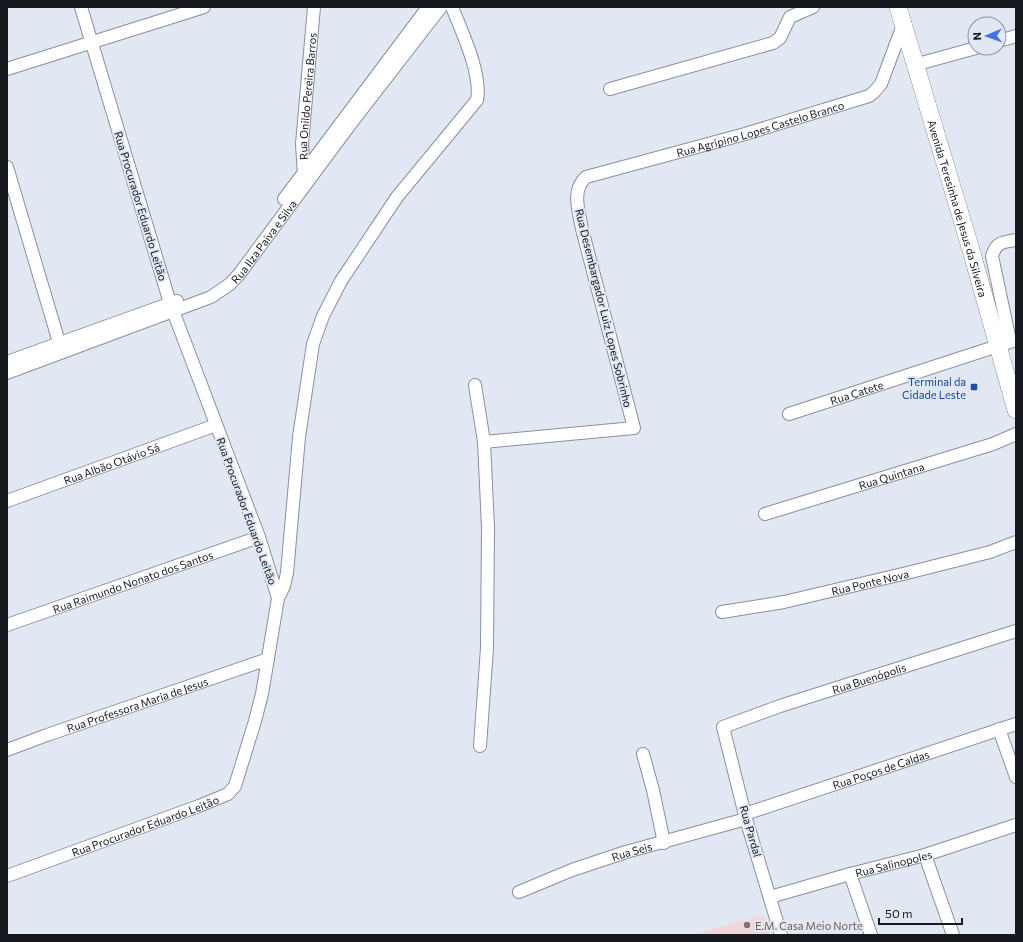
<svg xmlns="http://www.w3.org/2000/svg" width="1023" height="942" font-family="Commissioner,sans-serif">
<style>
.education{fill:#f1d6d7}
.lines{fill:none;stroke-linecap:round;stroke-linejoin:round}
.street-casing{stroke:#89909a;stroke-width:14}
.secondary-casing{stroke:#89909a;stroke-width:18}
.street{stroke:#fff;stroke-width:12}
.secondary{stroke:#fff;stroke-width:17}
.transit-dot{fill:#1a4fb4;stroke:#e1e8f3;stroke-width:1.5}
.education-dot{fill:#8d6e63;stroke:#e1e8f3;stroke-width:1.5}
.labels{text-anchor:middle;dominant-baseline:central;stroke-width:4;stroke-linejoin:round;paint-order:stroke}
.street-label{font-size:11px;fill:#15181c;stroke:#e1e8f3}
.transit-label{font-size:11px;fill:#164399;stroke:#e1e8f3;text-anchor:end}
.education-label{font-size:11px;fill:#785e54;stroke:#e1e8f3;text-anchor:start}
</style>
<rect width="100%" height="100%" fill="#e1e8f3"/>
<path class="education" d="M763 915 769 935H692Z"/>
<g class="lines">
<g class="street-casing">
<g id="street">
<path d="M999 41 1016 36"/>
<path d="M914 65 976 48"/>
<path d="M7 69 204 7"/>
<path d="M610 89 773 43 780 38 790 17 813 7"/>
<path d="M7 167 61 349"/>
<path id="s1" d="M304 175 302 144 314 7"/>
<path d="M284 199 428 7"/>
<path d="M1010 341 992 256C996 242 1003 242 1016 240"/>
<path d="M7 362 177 301"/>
<path id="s2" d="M7 373 211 297 230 284 240 273 349 126 441 7"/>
<path d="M475 385 484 442 488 527 487 648 480 746"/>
<path id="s3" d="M789 414 1016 340"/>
<path id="s4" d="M484 442 634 428 582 229C579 212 571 190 586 177L745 134 869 96 874 92 881 84 903 25"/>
<path id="s5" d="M7 501 216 425"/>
<path id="s6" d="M765 514 993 444 1016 434"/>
<path d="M278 598 284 586 287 573 299 437 313 344 323 316 341 281 397 197 477 100C482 74 462 32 452 7"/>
<path id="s7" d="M722 612 784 602 907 573 990 552 1016 542"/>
<path id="s8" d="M7 625 259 537"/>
<path d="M999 729 1016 777"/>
<path id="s9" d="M7 750 47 735 268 659"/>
<path d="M643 754 653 790 664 843"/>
<path id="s10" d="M745 814 1016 724"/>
<path d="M925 855 953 935"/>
<path d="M850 874 871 935"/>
<path id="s11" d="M7 876 199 806 228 794 235 786 255 721 262 694 278 598 259 537 170 303 81 7"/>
<path id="s12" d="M519 892 572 870 626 852 746 819"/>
<path id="s13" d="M770 897 850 874 925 855 1016 825"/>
<path id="s14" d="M781 935 746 819 723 727 780 706 1016 631"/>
</g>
</g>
<g class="secondary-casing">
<g id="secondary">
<path id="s15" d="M898 7 971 250 1016 410"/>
</g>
</g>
<use href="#street" class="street"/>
<use href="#secondary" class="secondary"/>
</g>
<rect class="transit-dot" x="970" y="383" width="8" height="8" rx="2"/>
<circle class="education-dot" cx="747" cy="925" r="4"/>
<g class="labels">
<g class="street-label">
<text stroke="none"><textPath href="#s1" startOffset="79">Rua Onildo Pereira Barros</textPath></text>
<text stroke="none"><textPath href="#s4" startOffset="592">Rua Agripino Lopes Castelo Branco</textPath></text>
<text transform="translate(141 206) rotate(73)">Rua Procurador Eduardo Leitão</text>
<text stroke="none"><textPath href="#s15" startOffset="210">Avenida Teresinha de Jesus da Silveira</textPath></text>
<text stroke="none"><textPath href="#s2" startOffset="295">Rua Ilza Paiva e Silva</textPath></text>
<text transform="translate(604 308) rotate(76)">Rua Desembargador Luiz Lopes Sobrinho</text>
<text stroke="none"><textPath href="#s3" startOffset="71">Rua Catete</textPath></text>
<text stroke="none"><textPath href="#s5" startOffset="111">Rua Albão Otávio Sá</textPath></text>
<text stroke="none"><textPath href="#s6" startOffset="132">Rua Quintana</textPath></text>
<text transform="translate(247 511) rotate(70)">Rua Procurador Eduardo Leitão</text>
<text stroke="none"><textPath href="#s8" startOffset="133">Rua Raimundo Nonato dos Santos</textPath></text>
<text stroke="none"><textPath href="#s7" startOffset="151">Rua Ponte Nova</textPath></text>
<text stroke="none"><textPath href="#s14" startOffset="370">Rua Buenópolis</textPath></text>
<text stroke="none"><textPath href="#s9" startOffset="138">Rua Professora Maria de Jesus</textPath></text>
<text stroke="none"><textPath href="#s10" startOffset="143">Rua Poços de Caldas</textPath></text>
<text stroke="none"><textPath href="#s11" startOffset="147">Rua Procurador Eduardo Leitão</textPath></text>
<text transform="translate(751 831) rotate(74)">Rua Pardal</text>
<text stroke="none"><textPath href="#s12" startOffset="120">Rua Seis</textPath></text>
<text stroke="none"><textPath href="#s13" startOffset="128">Rua Salinopoles</textPath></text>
</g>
<g class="transit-label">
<text x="966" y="381">Terminal da<tspan x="966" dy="13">Cidade Leste</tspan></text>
</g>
<g class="education-label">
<text x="755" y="925">E.M. Casa Meio Norte</text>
</g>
</g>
<rect width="1023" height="942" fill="none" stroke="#15181c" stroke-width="16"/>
<g transform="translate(987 36) rotate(268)"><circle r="19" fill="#e1e8f3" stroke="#8f959d"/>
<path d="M0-3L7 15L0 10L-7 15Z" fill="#4271e2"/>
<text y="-6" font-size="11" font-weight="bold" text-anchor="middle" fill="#15181c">N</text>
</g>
<path d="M879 918v6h83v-6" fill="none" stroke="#15181c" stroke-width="2"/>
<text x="885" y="918" font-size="12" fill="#15181c" stroke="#e1e8f3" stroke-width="3" paint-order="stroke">50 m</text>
</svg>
